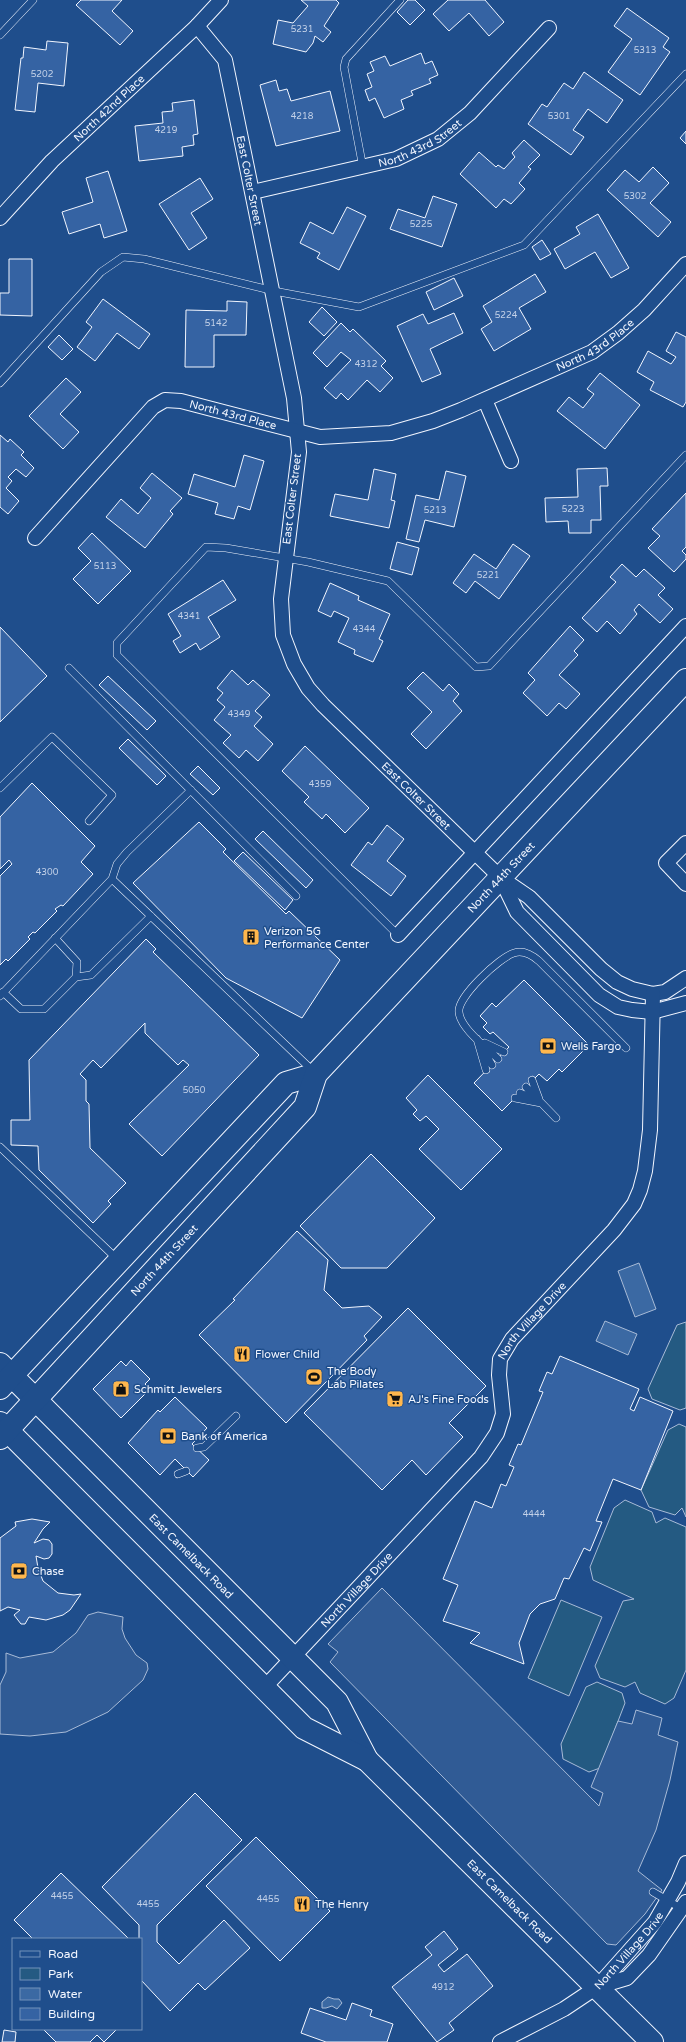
<svg xmlns="http://www.w3.org/2000/svg" width="686" height="2042" font-family="'Varela Round',sans-serif">
<style>
.green{fill:#245a82;stroke:#a8bbd7}
.parking{fill:#305b95;stroke:#a8bbd7}
.water{fill:#3b69a3;stroke:#a8bbd7}
.building{fill:#3563a3;stroke:#f2f6ff}
.lines{fill:none;stroke-linecap:round;stroke-linejoin:round}
.lane-casing{stroke:#f2f6ff;stroke-width:8}
.street-casing{stroke:#f2f6ff;stroke-width:16}
.primary-casing{stroke:#f2f6ff;stroke-width:24}
.lane{stroke:#1f4e8c;stroke-width:7}
.street{stroke:#1f4e8c;stroke-width:14}
.primary{stroke:#1f4e8c;stroke-width:22}
.labels{text-anchor:middle;dominant-baseline:central;stroke-width:3;stroke-linejoin:round;paint-order:stroke}
.number-label{font-size:9px;fill:#c3d1e8}
.street-label{font-size:11px;fill:#f2f6ff;stroke:#1f4e8c}
.poi-label{font-size:11px;fill:#f2f6ff;stroke:#1f4e8c;text-anchor:start}
</style>
<rect width="100%" height="100%" fill="#1f4e8c"/>
<path class="green" d="M686 1322V1408L680 1410 652 1399 648 1389 677 1325Z
M679 1424 686 1427V1517L682 1508 675 1515 649 1507 641 1490 668 1430Z
M625 1500 652 1512 656 1523 665 1518 686 1527V1670L674 1698 665 1704 640 1693 635 1682 625 1687 600 1678 595 1666 623 1601 634 1599 593 1580 590 1567 614 1508Z
M561 1600 602 1617 569 1696 528 1678Z
M597 1682 622 1693 625 1703 600 1768 589 1772 563 1759 561 1744 586 1687Z"/>
<path class="parking" d="M382 1588 599 1806 603 1793 591 1787 618 1721 632 1724 636 1710 662 1718 658 1735 678 1742 670 1780 656 1830 638 1871 662 1890 645 1914 616 1945 607 1944 330 1662 338 1652 328 1644Z
M98 1612 123 1617 122 1629 125 1638 136 1655 147 1663 148 1669 143 1680 108 1712 66 1732 30 1736 0 1734V1685L6 1672V1653L20 1658 53 1652 76 1633 88 1615Z"/>
<path class="water" d="M639 1263 656 1309 635 1317 618 1271Z
M605 1321 637 1334 628 1355 596 1341Z
M328 1997 334 1999H339L342 2003 337 2009 332 2006 326 2008H322V2002Z"/>
<path class="building" d="M81 0H122L112 11 133 31 120 45 76 5Z
M301 0H336L339 3 324 26 331 32 323 42 315 36 313 43 306 52 273 44 278 20 293 23 308 6Z
M408 0H415L425 10 410 25 397 12Z
M448 0H485L504 22 489 36 469 13 449 31 433 14Z
M627 8 669 38 663 47 670 52 640 95 608 72 632 39 614 26Z
M47 41 68 43 64 86 38 83 35 112 15 110 21 58H23L24 47 46 50Z
M421 53 425 64 432 61 438 75 429 79 431 83 411 91 413 95 401 100 404 109 384 118 375 98 369 101 365 90 372 87 367 74 374 71 370 62 385 56 390 66Z
M584 72 623 100 607 123 588 109 573 130 584 137 571 155 528 124 542 104 547 107 564 83 573 89Z
M276 80 279 91 287 89 291 101 330 91 340 131 276 146 260 85Z
M194 100 198 134 193 135 194 145 182 147 183 156 139 161 135 126 163 123 162 112 173 111 172 103Z
M686 131V144L680 138Z
M524 140 540 155 528 167 531 169 519 183 525 189 511 204 504 199 496 208 460 174 479 152 496 167 498 165 504 169 515 157 512 153Z
M653 167 669 183 650 203 671 222 658 237 607 190 625 170 639 182Z
M108 171 127 231 104 238 100 224 69 234 62 212 93 202 86 178Z
M200 178 213 199 191 213 207 238 189 250 159 204Z
M433 196 457 204 442 247 390 229 398 209 425 218Z
M347 207 366 216 339 270 317 258 320 253 300 243 310 222 333 234Z
M598 214 629 268 611 278 595 252 565 269 554 249 580 234 576 227Z
M542 240 551 254 540 260 532 247Z
M9 259H32V316L0 315V293H9Z
M535 274 546 292 519 308 531 329 494 351 481 329 492 322 483 306Z
M454 278 463 296 434 310 426 292Z
M103 299 150 334 139 349 117 333 95 361 77 347 92 327 86 322Z
M227 301 247 302 246 335H214V367H185L186 310 227 311Z
M322 307 337 322 324 336 309 322Z
M454 313 463 333 430 349 441 374 422 382 397 326 423 314 428 324Z
M341 323 350 332 353 329 386 361 381 366 393 378 380 392 367 380 348 400 341 393 336 399 324 388 351 360 341 352 327 367 313 353Z
M676 332 686 337V402L683 407 650 390 654 382 637 372 648 351 671 364 676 357 666 351Z
M59 335 73 349 62 360 48 347Z
M600 373 640 405 605 449 557 411 569 397 583 408 594 394 587 389Z
M66 378 81 392 60 414 79 432 63 449 29 416Z
M0 435 8 442 10 439 24 452 21 455 34 468 26 477 16 469 8 477 12 481 6 488 19 501 8 514 0 507Z
M244 455 264 461 250 510 238 506 234 519 215 514 218 503 188 494 194 474 235 487Z
M607 468 608 486H600L601 520H591V533H569L568 521 546 522 545 498 578 497 577 469Z
M374 469 396 474 391 500 395 501 389 528 330 516 335 494 368 500Z
M446 471 466 476 454 527 425 520 419 542 406 539 416 495 439 500Z
M152 473 182 498 170 511 173 514 145 548 106 517 121 499 138 514 151 498 140 488Z
M686 493V547L682 551 686 555V559L674 572 648 548 660 536 652 529Z
M92 533 131 571 98 604 73 579 91 561 78 548Z
M397 542 419 548 412 575 390 569Z
M513 544 530 556 499 599 475 581 466 593 453 583 474 554 496 569Z
M622 564 636 577 644 569 665 588 658 595 673 609 660 623 639 604 634 610 637 614 620 634 607 621 597 632 582 618 616 582 610 577Z
M223 580 236 600 208 617 220 637 200 650 196 643 180 653 173 641 181 636 168 614Z
M330 583 359 596 358 600 390 614 379 639 383 641 373 662 354 654 355 650 338 642 349 618 334 611 331 617 318 611Z
M570 626 584 640 574 651 578 655 559 675 580 694 566 709 559 703 547 716 523 693 535 680 528 673Z
M0 627 47 676 0 722Z
M232 670 248 685 253 680 270 695 255 711 262 717 254 726 273 744 258 761 246 750 239 758 223 743 231 735 214 720 225 707 217 700 223 693 217 688Z
M423 672 443 691 449 684 459 694 453 701 462 711 426 749 411 734 432 712 407 688Z
M108 676 156 721 147 730 99 685Z
M128 739 166 776 157 785 119 748Z
M305 746 369 808 345 833 326 814 322 819 304 802 309 797 282 771Z
M198 766 220 788 213 795 190 774Z
M32 783 95 846 81 862 93 874 63 906 61 905 55 909 57 911 35 933 33 932 28 937 30 939 8 961 6 959 0 965V876L12 864 9 860 0 869V817Z
M199 822 226 849 223 852 286 914 289 911 340 960 302 1018 226 978 133 883Z
M387 825 404 839 387 861 406 876 391 896 351 865 368 842 372 845Z
M263 831 313 880 306 888 255 839Z
M243 852 293 900 285 910 234 861Z
M146 939 156 949 153 952 259 1055 162 1156 129 1124 189 1065 183 1060 178 1065 145 1033V1023L101 1068 93 1060 80 1074 86 1080V1101L89 1104 90 1148 126 1183 108 1201 111 1204 93 1223 39 1170 38 1146 11 1145V1120H30L29 1060Z
M524 980 589 1045 562 1072 559 1069 547 1081 539 1074 502 1111 474 1083 509 1047 493 1032 490 1034 483 1027 487 1023 480 1016 492 1003 496 1007Z
M428 1075 502 1149 461 1190 419 1149 439 1129 426 1116 420 1121 413 1114 417 1110 406 1098Z
M371 1154 435 1218 387 1268H341L300 1226Z
M297 1231 328 1260 324 1290 342 1308 369 1306 382 1317 364 1336 367 1340 286 1423 199 1335 235 1300 233 1299Z
M408 1308 486 1386 449 1423 463 1437 426 1475 412 1460 382 1490 304 1413Z
M560 1356 639 1389 630 1409 634 1411 640 1397 673 1411 641 1490 613 1479 596 1521 602 1522 590 1551 584 1548 569 1579 564 1578 555 1599 540 1604 530 1614 519 1643 524 1664 470 1643 480 1633 443 1621 458 1585 443 1579 475 1501 492 1508 501 1484 506 1486 514 1467 509 1465 518 1444 521 1445 543 1392 539 1391 547 1372 552 1374Z
M131 1360 150 1379 145 1384 150 1389 121 1418 93 1389 121 1361 126 1366Z
M175 1397 207 1428 192 1444 209 1460 193 1477 175 1459 160 1475 128 1443 158 1410 160 1412Z
M32 1519 50 1522 43 1529 34 1543 43 1539 49 1540 52 1544V1554L49 1558 44 1559 36 1556 38 1568 43 1581 58 1593 74 1595 81 1594 70 1610 63 1615 46 1620 29 1617 25 1624H21L14 1615 20 1610 8 1607 0 1611V1538L16 1526 15 1522Z
M195 1793 242 1840 157 1925V1942L179 1964 224 1920 250 1948 205 1990 198 1983 170 2011 141 1980V1939H139V1925L102 1887Z
M256 1837 330 1911 280 1961 206 1886Z
M61 1873 129 1939H33L14 1920Z
M444 1931 458 1949 438 1965 444 1972 467 1954 493 1986 449 2023 454 2030 437 2042 392 1987 432 1955 425 1947Z
M352 2003 372 2010 370 2016 393 2024 387 2042H326L301 2033 310 2008 346 2020Z
M43 2029H117L104 2042 97 2035 90 2042H56Z
M4 2030 16 2032 15 2042H2Z"/>
<g class="lines">
<g class="lane-casing">
<path id="lane" d="M0 35 33 0
M363 168 344 67 346 59 400 0
M0 383 101 272 123 257 144 259 274 291 359 307 524 245 686 74
M69 668 296 896
M0 788 52 737 112 795 89 821
M112 879 313 1071
M398 935 117 655V643L206 547 226 548 308 562 388 581 476 667 489 666 686 455
M55 938 77 962 76 977
M3 992 21 1009H44L76 977 91 975 151 916
M0 996 112 879 117 864 127 852 191 790
M477 1039 486 1070
M485 1043 504 1052
M483 1050 492 1065
M498 1059C487 1048 460 1028 459 1012 457 997 500 957 514 953 523 950 532 955 539 961L626 1048
M532 1080 539 1099
M526 1087 556 1118
M520 1093 534 1099
M515 1098 541 1103
M0 1147 117 1259
M197 1448 204 1447 236 1416
M178 1474 186 1471
M653 1892 682 1909"/>
</g>
<g class="street-casing">
<g id="street">
<path id="s1" d="M197 26 225 60 294 398 299 452 281 599 283 635 294 664 308 688 323 705 501 878 529 897 601 969 617 982 632 989 653 994 665 992 686 978"/>
<path id="s2" d="M253 192 396 159 438 139 470 113 549 28"/>
<path id="s3" d="M0 218 52 161 197 26 221 0"/>
<path d="M485 400 511 461"/>
<path id="s4" d="M35 538 153 407 165 400 181 401 320 437 391 433 433 421 461 410 592 352 618 333 644 310 686 264"/>
<path d="M686 843 666 863 686 884"/>
<path d="M501 879 517 912 599 995 618 1007 632 1010 652 1012 686 1003"/>
<path d="M398 935 686 626"/>
<path id="s5" d="M264 1688 481 1457 497 1433 503 1414 499 1375 500 1359 512 1339 614 1230 634 1204 640 1190 645 1171 650 1130 653 994"/>
<path d="M597 1987 627 1978 649 1955 686 1902"/>
<path id="s6" d="M500 2042 564 2009 597 1987 655 1922 678 1882 686 1863"/>
</g>
</g>
<g class="primary-casing">
<g id="primary">
<path id="s7" d="M0 1364 337 1702 367 1760"/>
<path d="M0 1388 286 1083 316 1074"/>
<path id="s8" d="M0 1423 304 1728 367 1760 652 2042"/>
<path id="s9" d="M0 1438 305 1107 316 1074 686 680"/>
</g>
</g>
<use href="#lane" class="lane"/>
<use href="#street" class="street"/>
<use href="#primary" class="primary"/>
</g>
<defs>
<g id="building-square" transform="scale(0.9)"><rect x="-9" y="-9" width="18" height="18" rx="4" fill="#ffb74d" stroke="#1f4e8c"/><path d="M-4-6H4V6H1V3H-1V6H-4ZM-2.5-4.3h1.7v1.8h-1.7ZM.8-4.3h1.7v1.8H.8ZM-2.5-1h1.7V.8h-1.7ZM.8-1h1.7V.8H.8Z" fill="#111"/></g>
<g id="bank-square" transform="scale(0.9)"><rect x="-9" y="-9" width="18" height="18" rx="4" fill="#ffb74d" stroke="#1f4e8c"/><path d="M-6-4H6V4H-6ZM0-2.3a2.3 2.3 0 1 0 0 4.6a2.3 2.3 0 1 0 0-4.6Z" fill="#111"/></g>
<g id="restaurant-square" transform="scale(0.9)"><rect x="-9" y="-9" width="18" height="18" rx="4" fill="#ffb74d" stroke="#1f4e8c"/><path d="M-5-6h1v4h1v-4h1v4h1v-4h1v5L-1.5 .5V6h-2V.5L-5-1ZM5-6V6H3V1.5H1.5Q1.5-4 5-6Z" fill="#111"/></g>
<g id="stadium-square" transform="scale(0.9)"><rect x="-9" y="-9" width="18" height="18" rx="4" fill="#ffb74d" stroke="#1f4e8c"/><path d="M0-5a6.5 5 0 1 0 0 10a6.5 5 0 1 0 0-10ZM-3.5-1.8h7v3.6h-7Z" fill="#111"/></g>
<g id="shop-square" transform="scale(0.9)"><rect x="-9" y="-9" width="18" height="18" rx="4" fill="#ffb74d" stroke="#1f4e8c"/><path d="M-5-2.5h2.3a2.7 3.5 0 0 1 5.4 0H5L5.5 6h-11ZM-1.5-2.5h3a1.5 2.3 0 0 0-3 0Z" fill="#111"/></g>
<g id="supermarket-square" transform="scale(0.9)"><rect x="-9" y="-9" width="18" height="18" rx="4" fill="#ffb74d" stroke="#1f4e8c"/><path d="M-6-5.5h2.5l.6 2H6L4.5 2H-2.5L-4.4-4H-6ZM-1.5 3.2a1.3 1.3 0 1 0 .1 0ZM3 3.2a1.3 1.3 0 1 0 .1 0Z" fill="#111"/></g>
</defs>
<g fill-rule="evenodd">
<use href="#building-square" x="251" y="937"/>
<use href="#bank-square" x="548" y="1046"/>
<use href="#restaurant-square" x="242" y="1354"/>
<use href="#stadium-square" x="314" y="1377"/>
<use href="#shop-square" x="121" y="1389"/>
<use href="#supermarket-square" x="395" y="1399"/>
<use href="#bank-square" x="168" y="1436"/>
<use href="#bank-square" x="19" y="1571"/>
<use href="#restaurant-square" x="302" y="1904"/>
</g>
<g class="labels">
<g class="number-label">
<text x="302" y="29">5231</text>
<text x="645" y="50">5313</text>
<text x="42" y="74">5202</text>
<text x="302" y="116">4218</text>
<text x="559" y="116">5301</text>
<text x="166" y="130">4219</text>
<text x="635" y="196">5302</text>
<text x="421" y="224">5225</text>
<text x="506" y="315">5224</text>
<text x="216" y="323">5142</text>
<text x="366" y="364">4312</text>
<text x="573" y="509">5223</text>
<text x="435" y="510">5213</text>
<text x="105" y="566">5113</text>
<text x="488" y="575">5221</text>
<text x="189" y="616">4341</text>
<text x="364" y="629">4344</text>
<text x="239" y="714">4349</text>
<text x="320" y="784">4359</text>
<text x="47" y="872">4300</text>
<text x="194" y="1090">5050</text>
<text x="534" y="1514">4444</text>
<text x="62" y="1896">4455</text>
<text x="268" y="1899">4455</text>
<text x="148" y="1904">4455</text>
<text x="443" y="1987">4912</text>
</g>
<g class="street-label">
<text stroke="none"><textPath href="#s3" startOffset="155">North 42nd Place</textPath></text>
<text stroke="none"><textPath href="#s2" startOffset="175">North 43rd Street</textPath></text>
<text stroke="none"><textPath href="#s1" startOffset="167">East Colter Street</textPath></text>
<text stroke="none"><textPath href="#s4" startOffset="644">North 43rd Place</textPath></text>
<text stroke="none"><textPath href="#s4" startOffset="260">North 43rd Place</textPath></text>
<text transform="translate(292 499) rotate(-83)">East Colter Street</text>
<text stroke="none"><textPath href="#s1" startOffset="839">East Colter Street</textPath></text>
<text stroke="none"><textPath href="#s9" startOffset="755">North 44th Street</textPath></text>
<text stroke="none"><textPath href="#s9" startOffset="242">North 44th Street</textPath></text>
<text stroke="none"><textPath href="#s5" startOffset="471">North Village Drive</textPath></text>
<text stroke="none"><textPath href="#s7" startOffset="271">East Camelback Road</textPath></text>
<text stroke="none"><textPath href="#s5" startOffset="135">North Village Drive</textPath></text>
<text stroke="none"><textPath href="#s8" startOffset="702">East Camelback Road</textPath></text>
<text stroke="none"><textPath href="#s6" startOffset="160">North Village Drive</textPath></text>
</g>
<g class="poi-label">
<text x="264" y="931">Verizon 5G<tspan x="264" dy="13">Performance Center</tspan></text>
<text x="561" y="1046">Wells Fargo</text>
<text x="255" y="1354">Flower Child</text>
<text x="327" y="1371">The Body<tspan x="327" dy="13">Lab Pilates</tspan></text>
<text x="134" y="1389">Schmitt Jewelers</text>
<text x="408" y="1399">AJ's Fine Foods</text>
<text x="181" y="1436">Bank of America</text>
<text x="32" y="1571">Chase</text>
<text x="315" y="1904">The Henry</text>
</g>
</g>
<rect x="12" y="1938" width="130" height="92" fill="#1f4e8c" stroke="#7391ba"/>
<rect x="20" y="1951" width="20" height="6" fill="#1f4e8c" stroke="#7391ba"/>
<text x="48" y="1958" font-size="12" fill="#f2f6ff">Road</text>
<rect x="20" y="1968" width="20" height="12" fill="#245a82" stroke="#7391ba"/>
<text x="48" y="1978" font-size="12" fill="#f2f6ff">Park</text>
<rect x="20" y="1988" width="20" height="12" fill="#3b69a3" stroke="#7391ba"/>
<text x="48" y="1998" font-size="12" fill="#f2f6ff">Water</text>
<rect x="20" y="2008" width="20" height="12" fill="#3563a3" stroke="#7391ba"/>
<text x="48" y="2018" font-size="12" fill="#f2f6ff">Building</text>
</svg>
